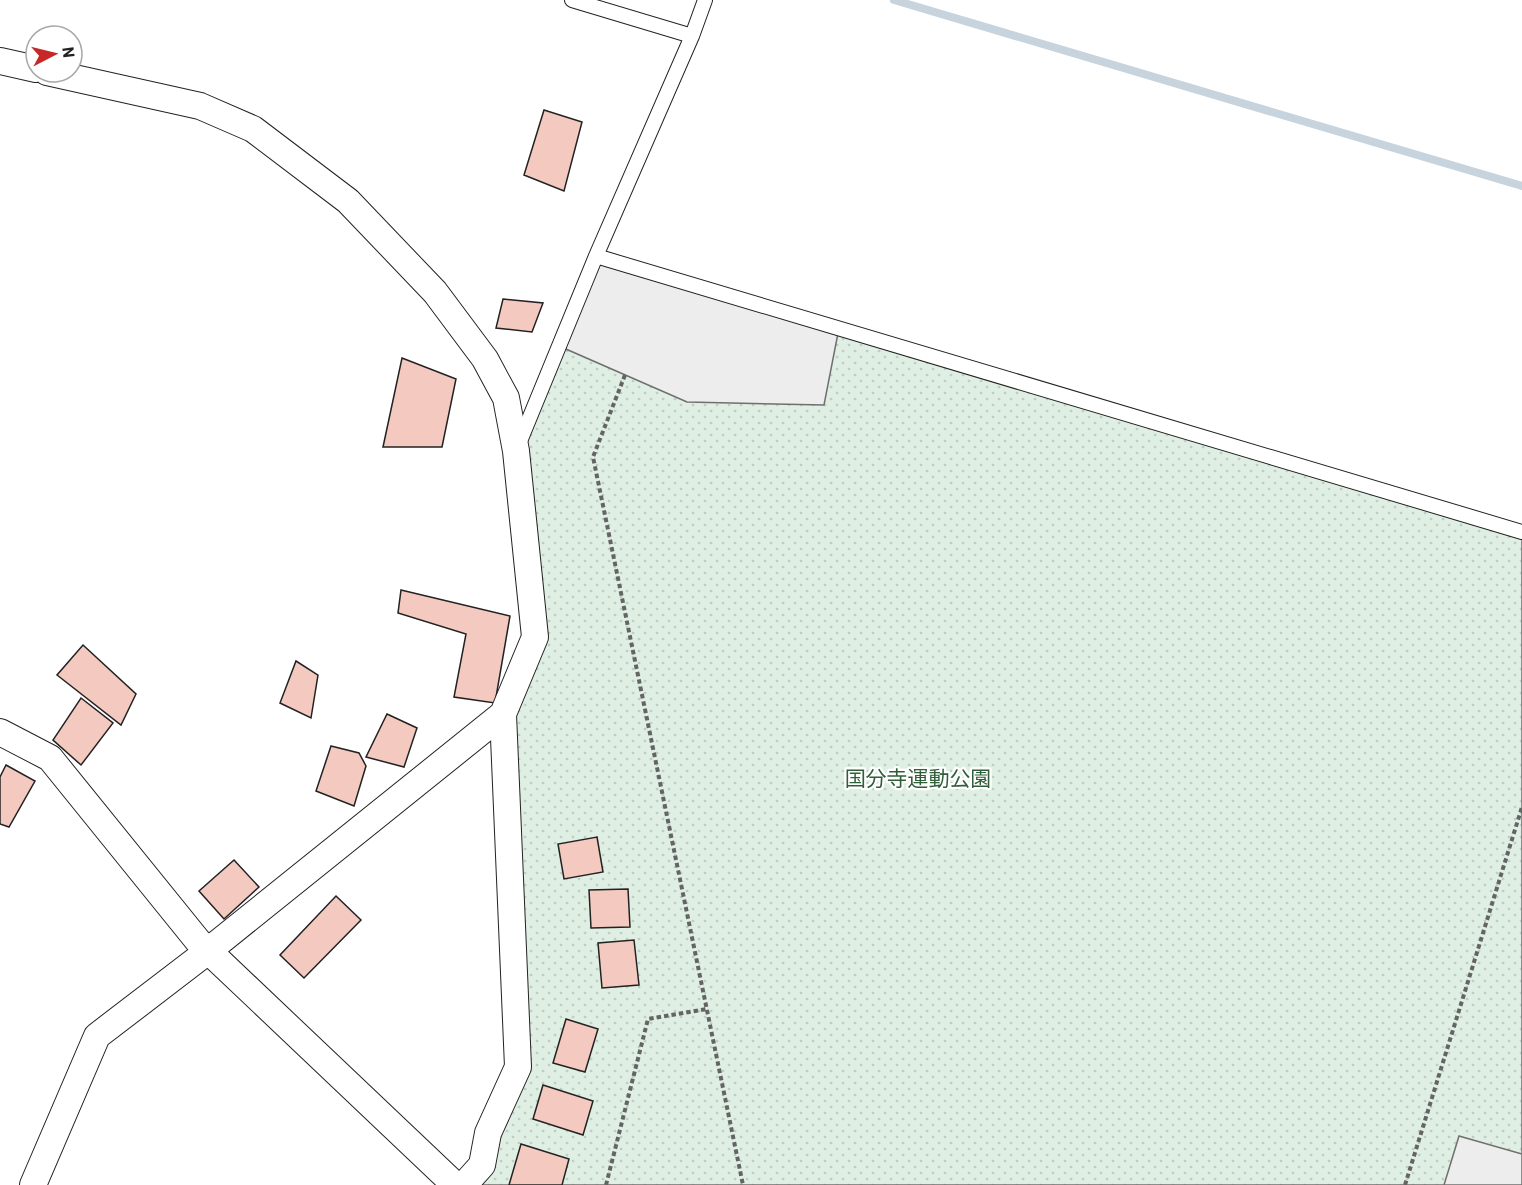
<svg xmlns="http://www.w3.org/2000/svg" width="1522" height="1185" font-family="Barlow,'Noto Sans JP',sans-serif">
<style>
.park{fill:url(#park-dots);stroke:#6f6f6f;stroke-width:1.5}
.parking{fill:#ededed;stroke:#6f6f6f;stroke-width:1.5}
.lines{fill:none;stroke-linecap:round;stroke-linejoin:round}
.stream{stroke:#c7d3dd;stroke-width:8}
.building{fill:#f3c9c0;stroke:#222;stroke-width:1.5}
.lane-casing{stroke:#222;stroke-width:16}
.street-casing{stroke:#222;stroke-width:28}
.path{stroke:#646464;stroke-width:4;stroke-dasharray:4.5 3;stroke-linecap:butt}
.lane{stroke:#fff;stroke-width:14}
.street{stroke:#fff;stroke-width:26}
.labels{text-anchor:middle;dominant-baseline:central;stroke-width:4.5;stroke-linejoin:round;paint-order:stroke}
.park-label{font-size:21px;fill:#2f5e38;stroke:#fff}
</style>
<defs>
<pattern id="park-dots" width="8" height="8" patternUnits="userSpaceOnUse" patternTransform="scale(1.5)"><rect width="8" height="8" fill="#e0efe3"/><path d="M2 2h.1M6 6h.1" fill="none" stroke="#c0cdc2" stroke-width="1.8" stroke-linecap="round"/></pattern>
</defs>
<rect width="100%" height="100%" fill="#fff"/>
<path class="park" d="M596 256 1522 532V1185H462L518 1066 503 714 535 637 516 451Z"/>
<path class="parking" d="M596 256 839 328 824 405 687 402 559 346Z
M1459 1136 1522 1154V1185H1444Z"/>
<g class="lines">
<path class="stream" d="M894 0 1522 186"/>
</g>
<path class="building" d="M544 110 582 122 564 191 524 175Z
M503 299 543 303 532 332 496 328Z
M402 358 456 379 442 447H383Z
M401 590 510 616 495 703 454 697 466 634 398 613Z
M83 645 136 694 121 725 57 675Z
M296 661 318 675 311 718 280 703Z
M81 698 113 723 81 765 53 740Z
M387 714 417 728 404 767 366 757Z
M331 746 359 753 366 766 354 806 316 791Z
M6 765 35 781 9 827 0 824V777Z
M597 837 603 872 564 879 558 844Z
M234 860 259 887 224 919 199 891Z
M628 889 630 927 591 928 589 890Z
M336 896 361 920 304 978 280 955Z
M634 940 639 985 602 988 598 943Z
M566 1019 598 1029 585 1072 553 1063Z
M543 1085 593 1101 583 1135 533 1119Z
M521 1144 569 1159 562 1185H509Z"/>
<g class="lines">
<g class="lane-casing">
<path id="lane" d="M572 0 692 36
M596 256 1522 532
M518 446 596 256 692 36 705 0"/>
</g>
<g class="street-casing">
<path id="street" d="M0 61 36 69
M47 72 200 106 253 129 348 201 435 292 485 359 506 398 516 451 535 637 503 714 518 1067 488 1133 482 1165 464 1185
M0 732 50 758 198 941 455 1185
M33 1185 97 1036 208 951 503 714"/>
</g>
<path class="path" d="M625 375 593 457 743 1185
M606 1185 648 1019 707 1009
M1405 1185 1522 807"/>
<use href="#lane" class="lane"/>
<use href="#street" class="street"/>
</g>
<g class="labels">
<g class="park-label">
<text x="918" y="777">国分寺運動公園</text>
</g>
</g>
<g transform="translate(54 54) rotate(83)"><circle r="28" fill="#ffffff" stroke="#a7a7a7" stroke-width="1.5"/>
<path d="M0-4.5L10 22L0 15L-10 22Z" fill="#c62828"/>
<text y="-9" font-size="16" font-weight="bold" text-anchor="middle" fill="#222222">N</text>
</g>
</svg>
